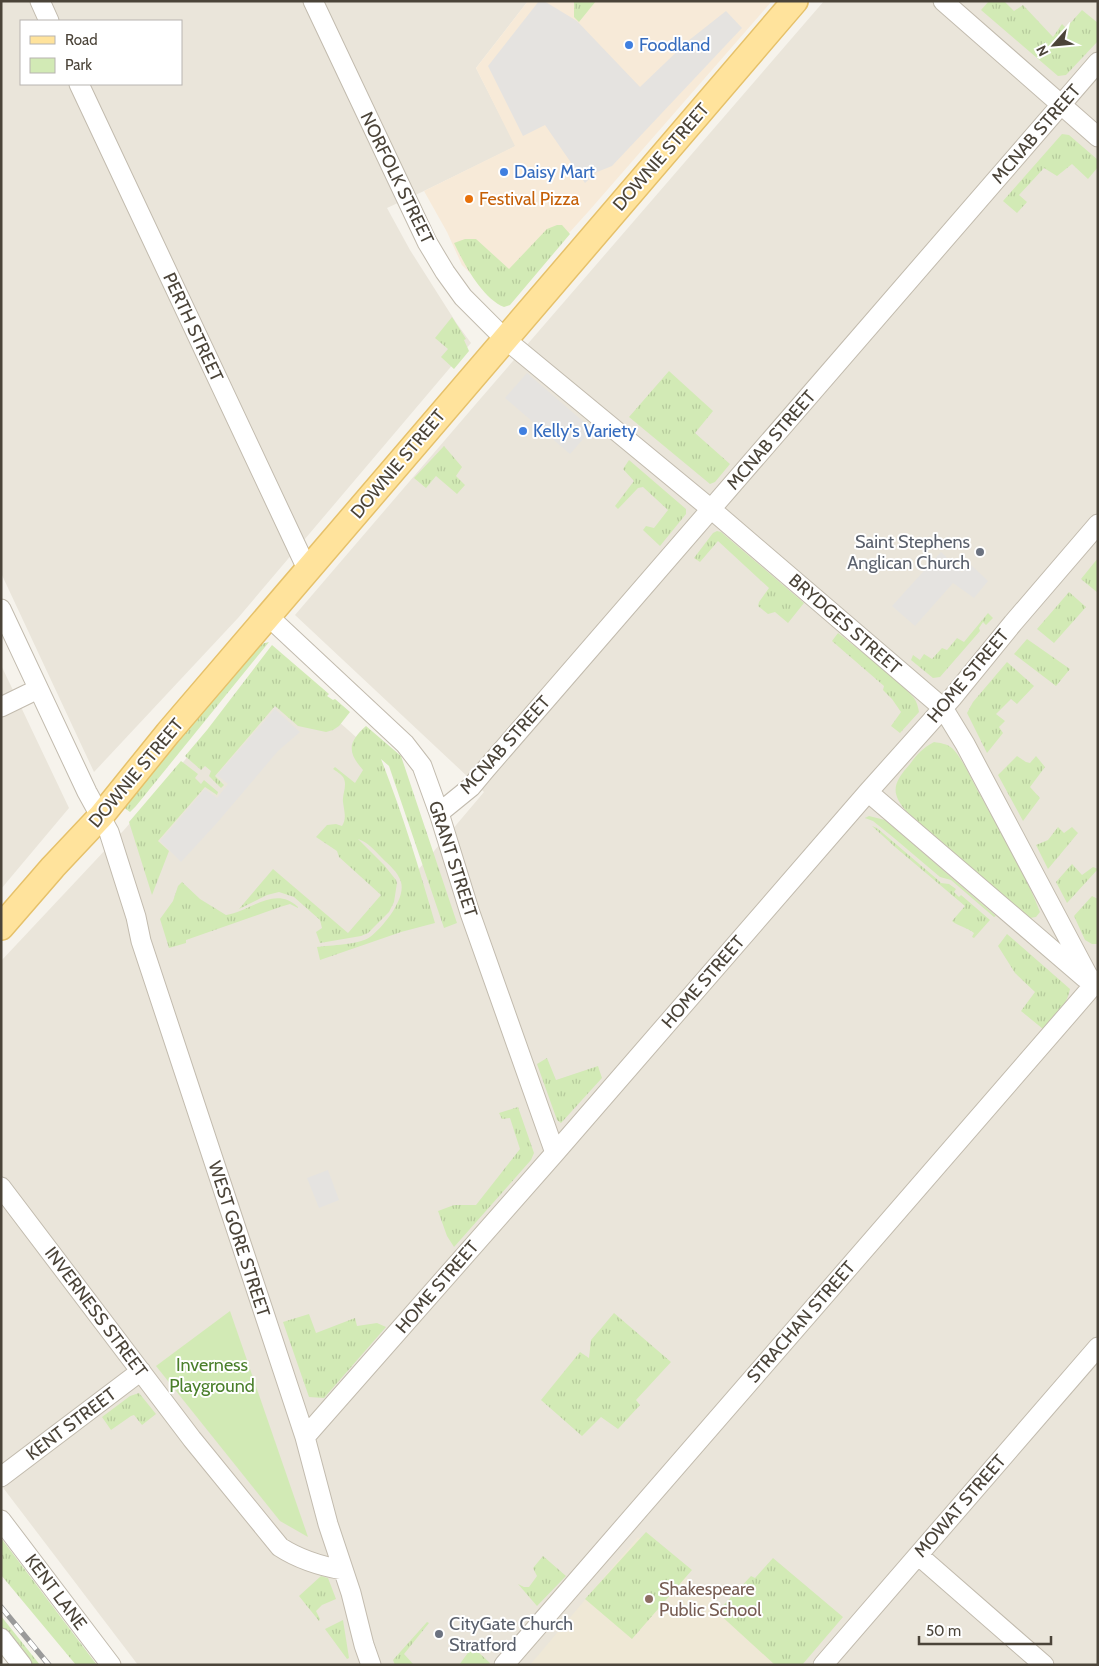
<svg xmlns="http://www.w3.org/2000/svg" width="1099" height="1666" font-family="Cabin,sans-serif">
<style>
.residential{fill:#eae5da;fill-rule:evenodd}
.commercial{fill:#f7ead8}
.education{fill:#efe8d6}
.grass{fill:url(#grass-tufts)}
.park{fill:#d2eab5}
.parking{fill:#e5e3e0}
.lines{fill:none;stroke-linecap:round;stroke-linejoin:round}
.minor-casing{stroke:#c2bbae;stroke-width:21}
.major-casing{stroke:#e6c16a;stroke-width:28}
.minor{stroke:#fff;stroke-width:19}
.major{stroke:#ffe39c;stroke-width:25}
.rail-casing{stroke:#9a9a9a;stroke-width:5.5}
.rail{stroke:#fff;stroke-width:4;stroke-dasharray:11;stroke-linecap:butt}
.shop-dot{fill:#3f7fe0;stroke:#fff;stroke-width:2}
.food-dot{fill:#e8710a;stroke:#fff;stroke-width:2}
.worship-dot{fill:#6b7280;stroke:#fff;stroke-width:2}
.education-dot{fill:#8d6e63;stroke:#fff;stroke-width:2}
.labels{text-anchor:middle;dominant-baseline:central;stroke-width:4;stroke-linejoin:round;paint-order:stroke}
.shop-label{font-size:18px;fill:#366cbe;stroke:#fff;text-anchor:start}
.street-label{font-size:18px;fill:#4b4439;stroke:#fff}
.food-label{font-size:18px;fill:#c56008;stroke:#fff;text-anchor:start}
.worship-label{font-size:18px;fill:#5b616d;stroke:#fff;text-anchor:end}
.park-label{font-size:18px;fill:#4a7f2a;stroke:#fff}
.education-label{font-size:18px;fill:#785e54;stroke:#fff;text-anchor:start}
</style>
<defs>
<pattern id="grass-tufts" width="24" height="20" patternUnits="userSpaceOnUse" patternTransform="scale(1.25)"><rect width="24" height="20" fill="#d2eab5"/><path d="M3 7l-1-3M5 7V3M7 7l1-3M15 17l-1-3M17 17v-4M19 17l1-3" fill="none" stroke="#b6ca9c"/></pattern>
</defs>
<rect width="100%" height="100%" fill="#f6f3ec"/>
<path class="residential" d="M1 1H528L476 68 516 146 424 191 387 208 410 250 457 324 471 343 238 618 94 772 1 573ZM21 21H181V84H21Z
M824 1H1098V1665H138L1 1485V961L124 830 271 661 366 746 418 870 484 792 295 615 475 405Z
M1 665 69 808 1 889Z"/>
<path class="commercial" d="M528 1H772L588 212 503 306 462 265 447 232 424 191 515 146 476 68Z"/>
<path class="education" d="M638 1537 785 1660 783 1665H530Z"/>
<path class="grass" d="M574 1H596L579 22 574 17Z
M989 1H1004L1014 11 1023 5 1053 37 1062 24 1066 28 1082 10 1098 23V41L1066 75 1058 76 981 10Z
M1062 134 1069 135 1098 160V167L1088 179 1072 164 1057 176 1044 168 1019 195 1027 202 1017 213 1003 201Z
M557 225H562L570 234 510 305 504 307C482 298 464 264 454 243L465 239H476L509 269 547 229Z
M452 317 466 339 464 340 469 351 454 369 441 357 448 349 435 338Z
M669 371 713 411 695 433 730 464 715 482 710 484 629 417Z
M444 446 462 467 456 476 465 485 457 494 436 476 426 488 414 478Z
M629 460 686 509V514L660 546 643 530 646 526 654 528 668 510 643 487 638 488 618 509 615 506 634 481 623 469Z
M717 531 721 532 804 603 788 623 775 612 768 614 758 606 759 602 769 588 718 541 700 562 694 558 713 533Z
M1098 558V593L1081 579Z
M1069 592 1086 607 1054 643 1037 629Z
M988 613 993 618 986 625 983 622 979 628 980 631 940 677 933 678 911 660 913 655 920 660 924 654 932 659 942 648 947 650 957 638 964 642Z
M838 633C861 652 895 675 914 698 917 702 918 707 919 712L900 733 891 726 901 712 892 699 883 690 884 686 832 641Z
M1027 639 1070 669 1056 686 1014 654Z
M269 642 136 806 130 812 123 807 256 648 261 644Z
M272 645 329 694 327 696 333 700 335 699 350 712 339 726 333 730 326 732 298 726 275 706 215 776 224 785 221 788 209 776 211 771 205 766 201 770 185 756 207 730Z
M1007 662 1034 686 1017 704 1011 699 996 714 1005 721 999 727 1003 733 987 753 967 713 973 702Z
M366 726 401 756 457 923 444 928 389 766 381 759C402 812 419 868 435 923L401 932 320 960 317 947C331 945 358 945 370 937 383 927 406 899 401 882 398 872 389 865 382 858 375 851 368 842 358 839L384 865 396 880 397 883 394 902 389 912 368 933 361 936 320 943 316 932 322 928 320 920 294 897 279 892 267 895 239 909 273 869 348 933 381 895 339 857 337 851 316 837 327 825 336 824 342 826C347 818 344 811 343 802 342 794 348 785 343 777 341 774 336 771 333 769L335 767 355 783 363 770C347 752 348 742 366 726Z
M934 742C941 743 947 744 952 748 961 756 972 780 978 791 1000 831 1024 870 1040 912L1036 917 1030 918 907 812C889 792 894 782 910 764 917 754 923 748 934 742Z
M1017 756 1026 762 1030 763 1036 756 1045 767 1030 787 1040 798 1023 821 998 775Z
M181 761 198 774 195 778 201 784 204 780 218 792 217 795 205 787 158 841 169 851 152 895 129 822Z
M869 816 885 820 892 826 996 916 994 917 951 880 940 877 894 838 873 821 865 818Z
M872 826 877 828 938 880 941 883 949 884 956 889 954 892 959 897 961 895 990 920 974 938 972 937 974 933C967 927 959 927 952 921L965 906 895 847Z
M1058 827 1064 833 1072 827 1078 833 1048 869 1036 845 1048 840Z
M1072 864 1082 875 1093 867 1098 869 1067 903 1056 882Z
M182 882 200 899 226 915C251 911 275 885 298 907V908L290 904 280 907 186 940V943L169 948 160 919 173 901 178 886Z
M1092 896 1098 899V944H1092L1085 940 1074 916Z
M1007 934 1070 989C1067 1006 1054 1017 1043 1029L1021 1011 1035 992 1015 973 998 946Z
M547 1058 556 1080 598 1066 602 1078 561 1123 557 1120 537 1064Z
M518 1107 534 1153 531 1160 454 1247 447 1236 438 1211 454 1205H476L520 1149 510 1118 502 1119 499 1113Z
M614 1313 671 1362 636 1400 640 1405 618 1429 601 1417 582 1436 541 1400 580 1352 589 1358 591 1340Z
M309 1314 316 1333 355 1318 357 1326 377 1323 386 1327 324 1398 309 1397 283 1322Z
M139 1393 156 1414 142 1425 134 1415 131 1416 111 1430 102 1417 130 1396Z
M646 1532 692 1570 632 1639 585 1599Z
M1 1538 97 1665H76L1 1575Z
M543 1556 566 1576 537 1606 518 1584 524 1587H529L537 1576 533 1568Z
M773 1558 843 1617 802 1665H775L717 1612 751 1576 755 1578Z
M321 1576 328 1578 336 1599 322 1605 316 1611 320 1619 319 1621 299 1596Z
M1 1616 40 1665H30L1 1628Z
M343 1620 349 1658 347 1659 325 1629Z
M427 1622 429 1623 404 1654 414 1665H395L393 1660Z
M470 1650 473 1654 476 1650 490 1663 489 1665H459Z"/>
<path class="park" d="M230 1311 308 1537 280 1521 156 1366Z"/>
<path class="parking" d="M539 1H544L577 21 640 87 688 41 726 11 742 28 612 166 597 172 585 183 545 125 523 136 488 66Z
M527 373 592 429 570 454 505 398Z
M941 552 962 572 970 564 988 581 974 598 953 583 915 626 892 606Z
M275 709 300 732 278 751 216 824 181 862 160 841 205 789 217 798 228 784 217 775Z
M328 1170 339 1200 319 1208 307 1178Z"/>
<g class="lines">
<g class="minor-casing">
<path id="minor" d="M40 1 49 21
M313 1 427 242 445 272 463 297 505 339 711 509 943 708 965 744 1093 985
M943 1 1098 137
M79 84 308 571
M1 609 87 792 109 832 136 917 141 941 305 1437 328 1524 351 1593 364 1645 371 1665
M269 617 405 744 422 766 439 813 470 913 555 1153
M1 707 38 689
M868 792 1085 978
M439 813 471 787 486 769 1098 62
M1 1187 192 1439 280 1547C300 1560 320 1566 343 1570
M305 1437 555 1153 868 792 952 698 1013 623 1098 524
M1 1477 141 1371
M1 1520 111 1665
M918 1555 1044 1665
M1 1638 22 1665
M504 1665 1098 980
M823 1665 1098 1347"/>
</g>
<g class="major-casing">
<path id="major" d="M1 927 53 867 101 816 168 733 795 1"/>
</g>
<use href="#minor" class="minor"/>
<use href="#major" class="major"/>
<g class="rail-casing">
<path id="rail" d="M1 1607 49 1665"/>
</g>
<use href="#rail" class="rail"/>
</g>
<g class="shop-dot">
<circle cx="629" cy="45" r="5"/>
<circle cx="504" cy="172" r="5"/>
<circle cx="523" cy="431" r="5"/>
</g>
<circle class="food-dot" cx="469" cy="199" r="5"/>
<g class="worship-dot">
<circle cx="980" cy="552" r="5"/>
<circle cx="439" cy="1634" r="5"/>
</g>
<circle class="education-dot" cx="649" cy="1599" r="5"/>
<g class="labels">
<g class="shop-label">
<text x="639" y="45">Foodland</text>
<text x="514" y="172">Daisy Mart</text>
<text x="533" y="431">Kelly's Variety</text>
</g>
<g class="street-label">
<text transform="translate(1036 134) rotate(-49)">MCNAB STREET</text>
<text transform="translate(661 157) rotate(-49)">DOWNIE STREET</text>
<text transform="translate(397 178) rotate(64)">NORFOLK STREET</text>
<text transform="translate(193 327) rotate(65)">PERTH STREET</text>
<text transform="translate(771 440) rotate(-49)">MCNAB STREET</text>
<text transform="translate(398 464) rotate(-50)">DOWNIE STREET</text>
<text transform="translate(845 624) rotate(41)">BRYDGES STREET</text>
<text transform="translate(968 676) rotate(-50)">HOME STREET</text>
<text transform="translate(505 745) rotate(-48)">MCNAB STREET</text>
<text transform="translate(136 773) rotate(-50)">DOWNIE STREET</text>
<text transform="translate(453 859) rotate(72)">GRANT STREET</text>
<text transform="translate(703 982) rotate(-49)">HOME STREET</text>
<text transform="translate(239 1239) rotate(72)">WEST GORE STREET</text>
<text transform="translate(437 1287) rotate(-49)">HOME STREET</text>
<text transform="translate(96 1312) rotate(53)">INVERNESS STREET</text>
<text transform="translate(801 1322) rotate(-49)">STRACHAN STREET</text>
<text transform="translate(71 1424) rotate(-37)">KENT STREET</text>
<text transform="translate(960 1506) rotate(-49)">MOWAT STREET</text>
<text transform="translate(56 1592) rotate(53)">KENT LANE</text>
</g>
<g class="food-label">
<text x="479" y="199">Festival Pizza</text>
</g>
<g class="worship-label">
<text x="970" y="542">Saint Stephens<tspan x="970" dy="21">Anglican Church</tspan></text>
<text x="449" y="1624" text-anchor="start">CityGate Church<tspan x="449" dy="21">Stratford</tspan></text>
</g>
<g class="park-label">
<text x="212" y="1365">Inverness<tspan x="212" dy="21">Playground</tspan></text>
</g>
<g class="education-label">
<text x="659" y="1589">Shakespeare<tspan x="659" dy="21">Public School</tspan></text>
</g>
</g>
<rect width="1099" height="1666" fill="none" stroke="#4b4439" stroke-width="5"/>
<rect x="20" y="20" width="162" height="65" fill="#ffffff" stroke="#b7b4b0"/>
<rect x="30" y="36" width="25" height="8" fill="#ffe39c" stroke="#b7b4b0"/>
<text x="65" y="45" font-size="15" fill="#4b4439">Road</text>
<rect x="30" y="58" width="25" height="15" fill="#d2eab5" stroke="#b7b4b0"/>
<text x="65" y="70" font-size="15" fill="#4b4439">Park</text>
<g transform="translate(1054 45) rotate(243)" stroke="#ffffff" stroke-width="4" paint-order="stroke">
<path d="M0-4L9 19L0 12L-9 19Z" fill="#4b4439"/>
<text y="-8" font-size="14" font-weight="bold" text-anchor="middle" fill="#4b4439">N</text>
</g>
<path d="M919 1636v8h132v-8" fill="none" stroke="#4b4439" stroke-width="2.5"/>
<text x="926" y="1636" font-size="15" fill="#4b4439" stroke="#ffffff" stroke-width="4" paint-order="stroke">50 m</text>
</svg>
